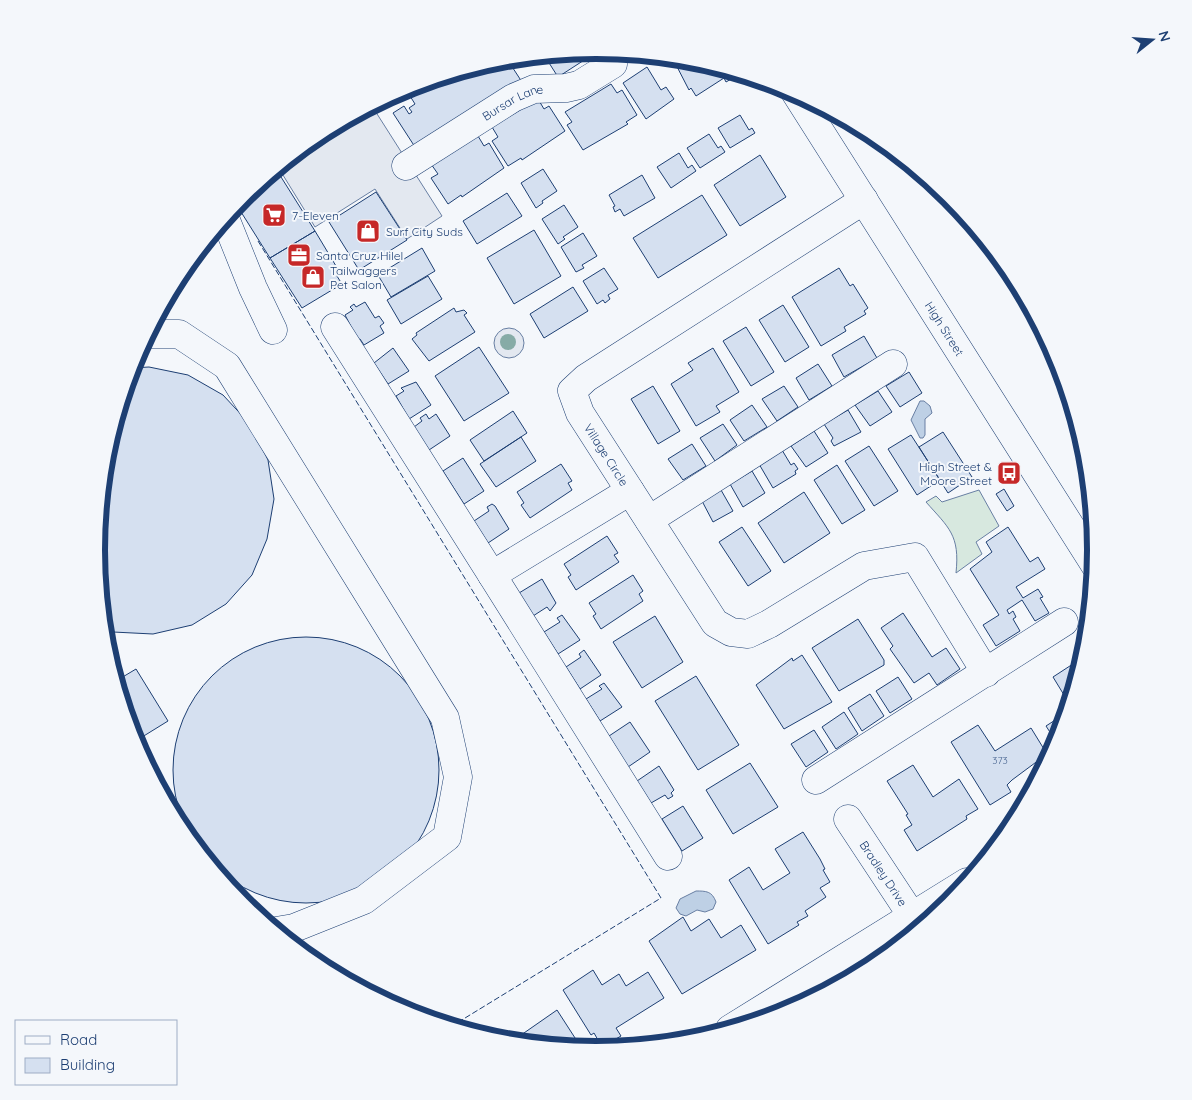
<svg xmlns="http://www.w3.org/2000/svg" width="1192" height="1100" font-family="Quicksand,sans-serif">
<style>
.green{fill:#d7e8df;stroke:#687fa3}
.parking{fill:#e3e8f0;stroke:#687fa3}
.water{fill:#bed0e5;stroke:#687fa3}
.building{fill:#d5e0f0;stroke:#1d3f73}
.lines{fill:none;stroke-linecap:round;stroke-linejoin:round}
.minor-casing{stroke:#1d3f73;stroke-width:29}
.major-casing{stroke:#1d3f73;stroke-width:29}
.minor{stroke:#f4f7fb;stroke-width:28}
.major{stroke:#f4f7fb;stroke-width:28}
.fence{stroke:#1d3f73;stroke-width:1;stroke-dasharray:6 2.5;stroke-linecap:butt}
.tree{fill:#86aba6}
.labels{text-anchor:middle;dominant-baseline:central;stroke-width:4;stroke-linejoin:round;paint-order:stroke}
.number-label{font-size:10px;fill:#4b6792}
.street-label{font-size:12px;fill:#1d3f73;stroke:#f4f7fb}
.poi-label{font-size:12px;fill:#1d3f73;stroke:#f4f7fb;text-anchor:start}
.rim{fill:none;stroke:#1d3f73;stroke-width:6}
</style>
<rect width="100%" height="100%" fill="#f4f7fb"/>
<path class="green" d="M979 490 999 526 976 542 982 554 956 573C960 535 949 528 926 502L936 496 942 502Z"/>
<path class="parking" d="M372 106 442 216 407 239 375 189 315 227 278 167 318 134Z
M494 343a15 15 0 1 1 30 0a15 15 0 1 1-30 0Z"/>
<path class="water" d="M920 401H924L930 406 932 413 925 419V435L923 438H920L911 420Z
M696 891C706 891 712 891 716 902L713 909 705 912 697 910 686 916 680 914 676 908 680 899Z"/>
<path class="building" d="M589 51 592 55 558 77 544 55Z
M672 57 694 60 740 74 726 82 724 78 696 96 691 88 689 90Z
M507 59 522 82 415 147 393 113 404 106 409 114 412 112 409 108 415 104 405 88Z
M647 67 661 90 666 87 674 99 646 119 623 83Z
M611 84 617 93 622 90 637 115 626 122 628 124 583 150 567 125 572 122 565 112Z
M538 99 544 109 549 106 565 131 522 160 521 158 508 166 492 141 498 137 492 127Z
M740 115 749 130 752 128 755 133 730 148 718 128Z
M709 134 718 148 721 146 725 152 700 168 687 148Z
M478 136 484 146 489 143 504 168 462 197 461 195 448 204 431 178 438 174 431 164Z
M679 153 688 168 692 165 696 171 671 188 657 167Z
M760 155 786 197 740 226 714 185Z
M276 169 315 231 270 258 236 204Z
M543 169 557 191 542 201 543 203 536 208 521 183Z
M642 175 655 198 624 216 620 209 615 212 613 207 615 206 609 195Z
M376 192 407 240 359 270 329 222Z
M507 193 522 216 477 244 463 221Z
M702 195 727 235 658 278 633 238Z
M564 205 578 227 563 237 565 239 558 244 542 219Z
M534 230 561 276 514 304 487 258Z
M315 231 339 271 335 273 342 284 302 308 270 258Z
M583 233 597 256 582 265 584 268 576 272 561 247Z
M422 248 435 271 391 297 378 275Z
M604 268 618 289 608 295 610 299 605 303 603 300 597 304 583 281Z
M839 268 850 286 853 284 868 308 864 311 866 314 844 327 846 331 821 346 792 297Z
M428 276 442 299 401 324 387 300Z
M573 287 588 311 544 338 530 314Z
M365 302 375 318 379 316 384 323 380 326 384 333 364 345 360 339 358 340 345 315 353 310 350 307 354 304 356 307Z
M783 305 809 347 785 362 759 320Z
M454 308 456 312 464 310 467 313 464 315 475 332 429 361 412 339 417 335 416 333Z
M746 327 774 372 751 386 723 341Z
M864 336 877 358 844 377 832 355Z
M479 347 509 393 464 421 435 376Z
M393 348 409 371 388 384 374 363Z
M713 348 739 392 716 406 720 412 696 426 671 384 693 370 688 363Z
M818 364 832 386 809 400 796 378Z
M149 367 188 375 223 395 250 424 268 460 274 499 267 539 252 575 226 604 192 625 153 634 113 632 104 628 96 550 106 452 131 368Z
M909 372 922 393 900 407 886 386Z
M416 382 431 405 409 419 396 396 404 391 401 388Z
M653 386 680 431 658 444 631 399Z
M784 386 798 407 777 421 762 399Z
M878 391 892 412 870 426 855 405Z
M752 405 767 427 744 441 730 420Z
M848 410 861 432 834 446 831 441 833 438 824 424Z
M513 411 527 433 484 461 470 440Z
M426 414 429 419 436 414 450 436 429 450 414 427 422 421 420 418Z
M723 424 737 445 715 461 700 438Z
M814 431 828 453 806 467 791 446Z
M943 432 972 477 948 493 919 447Z
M911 435 940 480 917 495 888 449Z
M521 437 536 461 496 487 480 464Z
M692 444 706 466 683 480 668 459Z
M869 446 898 491 874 506 845 461Z
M782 450 791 465 794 463 798 469 795 471 796 474 773 488 759 464Z
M463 458 484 491 464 504 443 471Z
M561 464 572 481 568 483 572 490 530 518 521 505 524 503 517 492Z
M837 465 865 510 842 524 814 480Z
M752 471 765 493 743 507 730 484Z
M1004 489 1014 506 1007 511 996 494Z
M721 490 733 511 713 522 702 501Z
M804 492 830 533 784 563 758 523Z
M492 504 495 506 509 529 488 543 474 521 489 511 487 507Z
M742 527 771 571 748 586 719 542Z
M1008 527 1030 562 1038 557 1045 569 1016 587 1023 598 1038 589 1043 597 1040 598 1049 613 1035 621 1022 600 1007 610 1009 614 1013 611 1016 617 1013 619 1020 631 996 646 983 625 999 615 970 569 992 552 986 542Z
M607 536 618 553 614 555 619 562 576 590 568 577 571 575 564 564Z
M633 575 643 591 639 594 643 601 601 629 593 616 596 614 589 603Z
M542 579 556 603 550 611 547 607 533 616 519 593Z
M903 613 932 657 946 648 960 669 937 685 929 673 914 683 890 649 893 646 881 628Z
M562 615 580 640 558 654 544 632 560 622 557 618Z
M655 616 683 662 642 688 613 642Z
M858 619 884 660V665L839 691 812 648Z
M173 770a133 133 0 1 1 266 0a133 133 0 1 1-266 0Z
M584 650 601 675 580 689 566 667 581 657 579 654Z
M802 655 832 702 784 729 756 685 792 658 793 661Z
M1079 660 1081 664 1068 707 1062 697 1064 695 1053 677Z
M136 669 168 721 134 742 116 681Z
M696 676 739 745 698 770 655 701Z
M898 677 912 699 890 713 876 691Z
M604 683 622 707 600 721 586 699 602 689 599 686Z
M870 694 884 716 862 731 848 708Z
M844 712 858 734 836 749 822 727Z
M1066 713 1058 742 1057 743 1046 726Z
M630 722 650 752 628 767 609 736Z
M978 725 995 751 1031 728 1047 754 1012 780 1007 785 1011 792 990 805 951 742Z
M814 730 828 752 806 767 791 744Z
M750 763 778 807 733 834 706 790Z
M913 765 933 797 959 779 978 809 966 816 967 819 917 851 904 830 912 825 906 815 908 814 887 781Z
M659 766 674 790 671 793 673 796 668 799 665 795 651 803 637 781Z
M683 806 703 838 682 851 662 819Z
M803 832 820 859 825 869 823 870 830 882 820 888 826 897 805 911 808 916 797 922 799 925 768 944 729 880 749 867 763 890 790 873 775 849Z
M683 917 691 931 709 919 721 938 741 925 756 950 682 994 649 941Z
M593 970 602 985 619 974 626 986 648 972 664 998 616 1028 621 1036 602 1047 594 1033 591 1035 563 990Z
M557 1010 577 1041 568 1047 511 1042Z"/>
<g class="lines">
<g class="minor-casing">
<g id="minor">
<path id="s1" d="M406 166 513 98 534 89 566 88 579 85 613 64 605 51"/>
<path id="s2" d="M864 200 586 378 572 391 580 413 715 623 731 632 748 634 769 624 864 566 915 557 986 673"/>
<path d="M225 218 253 288 273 330"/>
<path d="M335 327 492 575"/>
<path d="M147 334H179L227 366 445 718 458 777 447 837 364 900 294 928 276 931"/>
<path d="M630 491 492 575 668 856"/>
<path d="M649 520 893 364"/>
<path d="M816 780 1064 622"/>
<path id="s3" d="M848 819 920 928"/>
<path d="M730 1029 967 882"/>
</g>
</g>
<g class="major-casing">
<g id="major">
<path id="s4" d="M795 92 1095 565"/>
</g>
</g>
<use href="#minor" class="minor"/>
<use href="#major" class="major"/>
<path class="fence" d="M258 241 661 898 452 1026"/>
</g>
<circle class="tree" cx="508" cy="342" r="8"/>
<defs>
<g id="supermarket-square" transform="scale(1.25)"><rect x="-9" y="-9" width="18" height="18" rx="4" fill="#c62828" stroke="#f4f7fb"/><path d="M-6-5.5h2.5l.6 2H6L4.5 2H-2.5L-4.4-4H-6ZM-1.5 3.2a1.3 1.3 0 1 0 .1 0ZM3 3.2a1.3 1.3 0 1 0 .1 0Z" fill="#fff"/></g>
<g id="shop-square" transform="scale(1.25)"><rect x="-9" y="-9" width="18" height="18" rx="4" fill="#c62828" stroke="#f4f7fb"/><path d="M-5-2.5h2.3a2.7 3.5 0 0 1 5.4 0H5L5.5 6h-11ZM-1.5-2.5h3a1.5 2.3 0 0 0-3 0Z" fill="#fff"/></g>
<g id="office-square" transform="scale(1.25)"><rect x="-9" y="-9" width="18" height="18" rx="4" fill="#c62828" stroke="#f4f7fb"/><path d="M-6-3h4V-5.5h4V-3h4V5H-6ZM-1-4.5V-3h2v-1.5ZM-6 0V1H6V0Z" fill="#fff"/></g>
<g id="bus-square" transform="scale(1.25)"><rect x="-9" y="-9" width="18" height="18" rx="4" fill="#c62828" stroke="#f4f7fb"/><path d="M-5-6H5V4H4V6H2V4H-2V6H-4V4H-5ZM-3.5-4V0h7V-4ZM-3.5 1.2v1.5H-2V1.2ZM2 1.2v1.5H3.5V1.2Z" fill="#fff"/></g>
</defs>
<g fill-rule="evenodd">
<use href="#supermarket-square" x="274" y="215"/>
<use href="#shop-square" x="368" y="231"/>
<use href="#office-square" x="299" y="255"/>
<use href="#shop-square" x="313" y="277"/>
<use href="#bus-square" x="1009" y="473"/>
</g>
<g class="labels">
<g class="number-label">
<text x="1000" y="760">373</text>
</g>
<g class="street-label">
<text stroke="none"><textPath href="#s1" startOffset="125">Bursar Lane</textPath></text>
<text stroke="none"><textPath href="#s4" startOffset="280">High Street</textPath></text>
<text stroke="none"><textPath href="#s2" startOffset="422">Village Circle</textPath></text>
<text stroke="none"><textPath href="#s3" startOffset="65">Bradley Drive</textPath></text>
</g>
<g class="poi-label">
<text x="292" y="215">7-Eleven</text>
<text x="386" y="231">Surf City Suds</text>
<text x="316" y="255">Santa Cruz Hilel</text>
<text x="330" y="270">Tailwaggers<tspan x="330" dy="14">Pet Salon</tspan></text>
<text x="992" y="466" text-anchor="end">High Street &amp;<tspan x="992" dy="14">Moore Street</tspan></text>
</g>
</g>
<path d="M0 0H1192V1100H0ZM105 550a491 491 0 1 1 982 0a491 491 0 1 1-982 0Z" fill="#f4f7fb" fill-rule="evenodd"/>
<path class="rim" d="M105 550a491 491 0 1 1 982 0a491 491 0 1 1-982 0Z"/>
<rect x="15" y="1020" width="162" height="65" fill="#f4f7fb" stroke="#9eadc5"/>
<rect x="25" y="1036" width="25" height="8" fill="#f4f7fb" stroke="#9eadc5"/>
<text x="60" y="1045" font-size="15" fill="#1d3f73">Road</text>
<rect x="25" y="1058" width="25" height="15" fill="#d5e0f0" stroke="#9eadc5"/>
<text x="60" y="1070" font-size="15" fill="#1d3f73">Building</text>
<g transform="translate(1152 40) rotate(73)" stroke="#f4f7fb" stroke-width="4" paint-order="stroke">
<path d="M0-4L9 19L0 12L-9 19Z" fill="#1d3f73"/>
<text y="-8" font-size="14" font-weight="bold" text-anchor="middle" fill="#1d3f73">N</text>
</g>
</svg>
